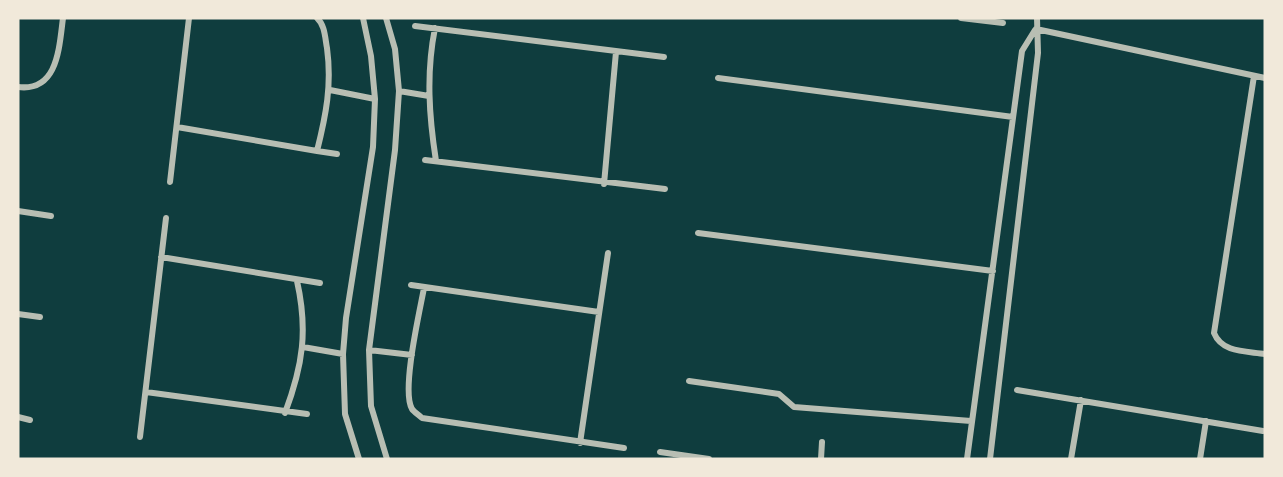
<svg xmlns="http://www.w3.org/2000/svg" width="1283" height="477" font-family="'DM Sans',sans-serif">
<style>
.lines{fill:none;stroke-linecap:round;stroke-linejoin:round}
.minor{stroke:#b8beb3;stroke-width:6}
</style>
<rect width="100%" height="100%" fill="#0f3d3e"/>
<g class="lines">
<path class="minor" d="M386 18 395 49 399 91 395 150 369 350 371 406 387 459
M961 18 1003 23
M415 26 664 57
M435 28C426 73 429 116 436 161
M1036 29 1265 78
M1254 76 1214 333C1222 353 1246 351 1265 354
M718 78 1013 117
M18 87C58 92 59 48 63 18
M330 90 375 99
M399 91 429 96
M177 127 317 151C326 115 332 85 327 48 325 38 325 25 317 18
M317 151 337 154
M425 160 665 189
M170 182 189 18
M604 184 616 52
M18 211 51 216
M698 233 993 271
M161 257 320 283
M411 285 599 312
M424 288C420 310 401 391 412 409 414 412 419 415 422 418L624 448
M18 314 40 317
M303 347 343 354
M369 350 412 355
M689 381 779 394 794 407 971 421
M1017 390 1263 431
M146 392 307 414
M285 413C303 365 308 330 297 281
M18 417 30 420
M140 437 166 218
M580 443 608 253
M660 452 709 459
M359 459 345 414 343 354 346 318 373 147 375 99 371 56 363 18
M821 459 822 442
M967 459 1022 51 1035 30
M990 459 1038 53 1037 18
M1071 459 1081 400
M1200 459 1206 421"/>
</g>
<rect width="1283" height="477" fill="none" stroke="#f1e9da" stroke-width="39"/>
</svg>
